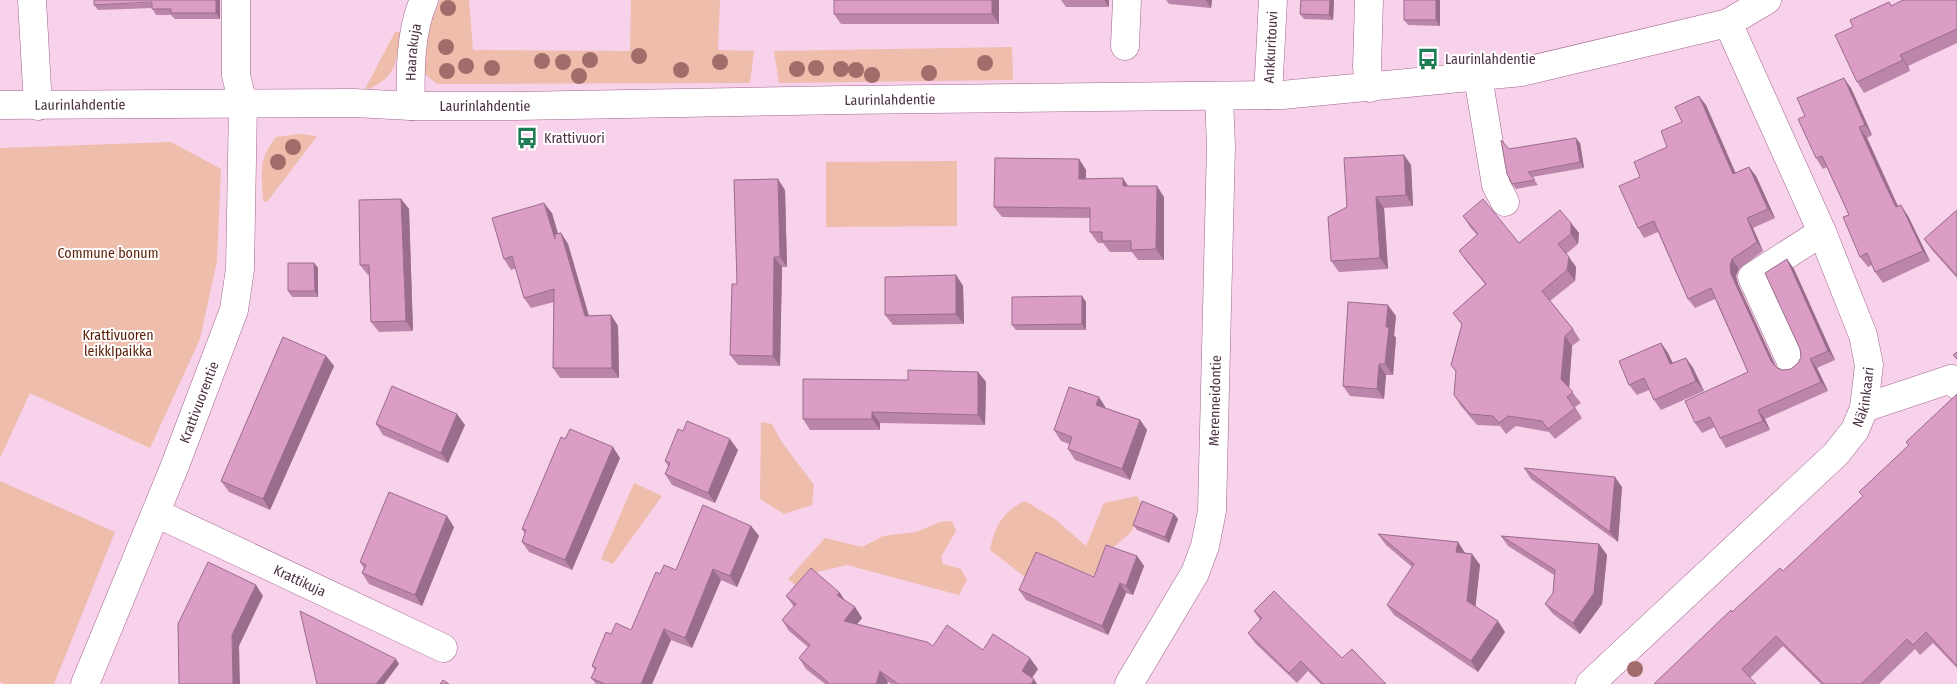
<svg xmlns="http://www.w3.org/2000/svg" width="1957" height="684" font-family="'Fira Sans Condensed',sans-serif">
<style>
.green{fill:#eebdac}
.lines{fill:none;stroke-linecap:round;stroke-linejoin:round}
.minor-casing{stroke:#a1668f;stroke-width:29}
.minor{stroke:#fff;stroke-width:28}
.tree{fill:#a16d6b}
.wall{fill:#bc86aa}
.shaded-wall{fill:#996d8b}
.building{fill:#db9cc6;stroke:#996d8b}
.labels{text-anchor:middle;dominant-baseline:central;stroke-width:4;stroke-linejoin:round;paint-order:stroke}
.street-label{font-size:14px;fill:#4b3142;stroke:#fff}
.poi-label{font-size:14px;fill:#4b3142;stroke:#fff;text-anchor:start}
.park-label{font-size:14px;fill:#5a1c03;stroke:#fff}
</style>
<rect width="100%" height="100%" fill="#f8d1ea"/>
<path class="green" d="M440 0H469L473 50 630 51 631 0H720L718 50 754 51 750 83 437 84 423 73 426 34Z
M395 32H401C395 65 398 77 364 91Z
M1012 47 1013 80 779 83 774 51Z
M300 134 317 136 267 202 263 201C262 171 257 162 276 137Z
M171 142 221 169 217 261 200 339 150 448 30 393 0 458V148Z
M957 161V226L826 227V162Z
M761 422 772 424 781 441 814 485 812 505 784 514 760 499Z
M0 481 115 532 54 684H4L0 682Z
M634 483 662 496 613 564 601 559Z
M1137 496 1142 506 1132 531 1106 554 1097 577 1039 555 1025 577 990 550C994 527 1003 511 1025 501L1055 519 1086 546 1104 503Z
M952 521 956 531 941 557 943 564 961 569 967 580 959 595 847 565 817 572 800 589 788 579 825 538 862 547 883 536 916 532 940 522Z"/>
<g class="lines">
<g class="minor-casing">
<g id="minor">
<path d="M32 0 38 106"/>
<path d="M1369 0 1367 67 1370 88"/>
<path d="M1125 46 1127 0"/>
<path d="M1478 77 1496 185 1505 202"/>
<path id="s1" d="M1268 95 1273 0"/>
<path id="s2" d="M0 105 354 103 411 106H516L844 100 1282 95 1522 72 1728 23 1767 0"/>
<path id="s3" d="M411 106C410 73 410 31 424 0"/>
<path d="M1792 364 1752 277 1822 232"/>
<path d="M1864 408 1951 379 1957 385"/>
<path id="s4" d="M156 513 443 648"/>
<path id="s5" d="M85 684 174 468 234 310 240 269 243 105 236 75V0"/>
<path id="s6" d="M1129 684 1195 573 1205 546 1212 511 1221 146 1219 97"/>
<path id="s7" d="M1590 684 1836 454 1855 430 1864 408 1869 365 1863 335 1822 232 1728 23"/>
</g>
</g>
<use href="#minor" class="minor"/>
</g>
<g class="tree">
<circle cx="448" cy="8" r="8"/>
<circle cx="446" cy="47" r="8"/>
<circle cx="639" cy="56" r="8"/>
<circle cx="590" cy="60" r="8"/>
<circle cx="542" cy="61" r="8"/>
<circle cx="563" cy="62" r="8"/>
<circle cx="720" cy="62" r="8"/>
<circle cx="985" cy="63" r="8"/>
<circle cx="466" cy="66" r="8"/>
<circle cx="492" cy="68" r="8"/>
<circle cx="816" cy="68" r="8"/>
<circle cx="797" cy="69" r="8"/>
<circle cx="841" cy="69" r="8"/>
<circle cx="681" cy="70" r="8"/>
<circle cx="856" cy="70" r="8"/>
<circle cx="447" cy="71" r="8"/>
<circle cx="929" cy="73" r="8"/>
<circle cx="872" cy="75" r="8"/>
<circle cx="579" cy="76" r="8"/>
<circle cx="293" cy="147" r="8"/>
<circle cx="278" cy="162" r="8"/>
<circle cx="1635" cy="669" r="8"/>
</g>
<path class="wall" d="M220 0V19H175L171 15H156L152 8 98 10 94 5Z
M999 0V24H841L834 14Z
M1061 0H1109V7H1066Z
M1166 0H1212L1211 8 1169 4Z
M1301 0H1334L1333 20 1304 19 1300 14Z
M1404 0H1440V26L1408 25 1404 20Z
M1957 0V43L1908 66 1910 71 1864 93 1857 82 1853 27 1889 2 1891 5Z
M1851 88 1872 135 1867 138 1898 206 1908 216 1930 261 1883 283 1875 272 1872 265 1868 267 1860 257 1849 215 1827 167 1823 169 1816 158 1805 116Z
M1706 105 1735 173 1749 167 1756 176 1775 218 1753 228 1763 251 1739 269 1736 276 1738 284 1776 367 1783 370 1791 369 1798 363 1801 357 1787 259 1794 269 1835 360 1817 368 1828 391 1765 419 1770 430 1726 448 1720 438 1715 427 1702 433 1695 423 1748 372 1715 299 1695 308 1688 299 1658 232 1644 238 1638 228 1640 177 1667 147 1682 122Z
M1580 143 1584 168 1532 177 1538 185 1516 189 1512 184 1509 149Z
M1404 155 1411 165 1413 206 1384 208 1388 269 1339 272 1331 261 1347 207Z
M1079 159 1086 170V179L1128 186 1164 197V260H1138L1132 252H1110L1103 243H1098L1090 232V218L1002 217 994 207Z
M785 190 787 267H782L780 366 738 365 730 355 737 284Z
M401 199 409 209 413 331 379 332 371 322 370 275H368L360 265Z
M1957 210V278L1932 250 1924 239Z
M552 213 558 233H561L568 244 589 316 611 315 618 326 619 378H560L553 368 554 302 531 308 524 298 516 268 511 270 504 259Z
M1463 216 1519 243 1571 223 1579 233 1578 244 1566 254 1576 267 1575 281 1550 301 1573 329 1580 340 1572 346 1569 388 1581 403 1575 407 1582 418 1555 439 1549 432 1516 426 1506 434 1500 426 1477 425 1461 406 1454 395 1456 372 1451 365 1462 325 1453 313 1485 284 1467 262 1459 251 1477 235 1470 227Z
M314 263 318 268V297H292L288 291Z
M956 275 963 286 964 324 893 325 885 315Z
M1082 296 1086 302V330H1016L1012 325Z
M1396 316 1394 335 1396 338 1393 375H1386L1384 399 1350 396 1343 386Z
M1661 343 1668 353 1673 363 1686 358 1693 368 1704 391 1661 410 1654 400 1649 390 1637 395 1629 385Z
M326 356 334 366 270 510 229 492 221 481Z
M978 372 986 382 985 425 880 423V430H810L803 419 908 380Z
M1957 394V668L1933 643 1920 655 1915 649 1879 684H1821L1783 646 1750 678 1654 684 1732 612 1783 571 1863 497 1859 492 1909 446 1906 442Z
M1106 408 1140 420 1147 430 1130 480 1075 460 1068 449 1069 444 1061 441 1054 430Z
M376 424 465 425 448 463 383 435Z
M565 439 620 458 572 570 529 552 522 542 525 534 522 529Z
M738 450 715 503 672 485 665 474 668 466 665 461Z
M1524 468 1622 487 1618 542 1531 479Z
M1174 514 1178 519 1169 543 1137 530 1133 525Z
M751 526 759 536 737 587 721 580 692 648 671 640 652 684H596L591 678 595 670 592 666 611 634 631 630 676 570Z
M454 527 422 606 369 584 362 573 364 568 360 562Z
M1378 534 1458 542 1465 553 1472 554 1480 565 1475 606 1505 632 1478 672 1394 615 1387 605 1412 567 1386 545Z
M1501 536 1599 544 1607 555 1602 604 1580 634 1553 614 1545 604 1553 593 1554 575 1508 546Z
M1137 556 1144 566 1133 595 1126 593 1108 635 1026 600 1019 590 1094 577Z
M840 593 844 600 855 607 862 618 857 624 933 646 983 650 1038 669 1032 678 1037 684H891L888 682 887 684H825L806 669 799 658 808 647 789 631 782 620 794 607 786 596Z
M1254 611 1342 658 1386 684H1321L1308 671 1297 683 1255 643 1248 633 1260 620Z"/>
<path class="shaded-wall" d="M216 0H220V19L216 13Z
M992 0H999V24L992 14Z
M1104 0H1109V7Z
M1206 0H1212L1211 8Z
M1330 0H1334L1333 20 1329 15Z
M1436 0H1440V26L1436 20Z
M1900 55 1908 66 1910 71 1903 60Z
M1844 78 1851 88 1872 135 1865 125Z
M1699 96 1706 105 1740 183 1733 174Z
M1859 127 1867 138 1903 218 1896 207Z
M1576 138 1580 143 1584 168 1580 162Z
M1404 155 1411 165 1413 206 1406 195Z
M1079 159 1086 170V189L1079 179Z
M1749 167 1756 176 1775 218 1768 209Z
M1123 178 1130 189 1123 186Z
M778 179 785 190 787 267 780 257Z
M1157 186 1164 197V260L1156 249Z
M1376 197 1384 208 1388 269 1380 258Z
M401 199 409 209 413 331 406 321Z
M544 203 552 213 562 249 555 239Z
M1901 205 1908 216 1930 261 1923 251Z
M1747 218 1753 228 1763 251 1757 242Z
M1571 223 1579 233 1578 244 1571 234Z
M561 233 568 244 592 327 585 316Z
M774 257 782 267 780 366 773 356Z
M1569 257 1576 267 1575 281 1567 270Z
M1732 259 1739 269 1736 276 1738 284 1778 371 1771 361 1731 274 1730 266Z
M1787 259 1794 269 1835 360 1828 351Z
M314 263 318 268V297L315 291Z
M956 275 963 286 964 324 956 314Z
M1082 296 1086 302V330L1082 324Z
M1388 305 1396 316 1394 335 1396 338 1393 375 1385 364 1386 327Z
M611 315 618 326 619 378 612 368Z
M1565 336 1572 346 1569 390 1561 379Z
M1661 343 1668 353 1678 375 1670 364Z
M326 356 334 366 270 510 263 499Z
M1686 358 1693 368 1704 391 1696 381Z
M1810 359 1817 368 1828 391 1821 382Z
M1379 364 1386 375 1384 399 1377 389Z
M978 372 986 382 985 425 978 415Z
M1099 397 1106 408 1096 405Z
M1758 410 1765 419 1770 430 1763 421Z
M872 412 880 423V430L872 419Z
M457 414 465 425 448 463 441 453Z
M1140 420 1147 430 1130 480 1122 469Z
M730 439 738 450 715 503 708 493Z
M613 447 620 458 572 570 565 560Z
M1615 477 1622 487 1618 542 1610 532Z
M1174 514 1178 519 1169 543 1165 537Z
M447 516 454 527 422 606 415 595Z
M751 526 759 536 737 587 730 576Z
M1458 542 1465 553 1464 563 1456 552Z
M1599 544 1607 555 1602 604 1580 634 1573 623Z
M1472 554 1480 565 1475 611 1467 601Z
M1137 556 1144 566 1133 595 1126 586Z
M713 569 721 580 692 648 685 638Z
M1120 583 1126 593 1108 635 1102 626Z
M256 585 263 596 239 646 240 684H233L232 635Z
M840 593 847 604 837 595Z
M855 607 862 618 852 631 844 621Z
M1498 621 1505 632 1478 672 1471 661Z
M664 629 671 640 652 684H641Z
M1030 658 1038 669 1029 682 1022 671Z
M396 659 399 664 384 684H376Z
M880 671 888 682 887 684H876Z
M1034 679 1037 684H1031Z"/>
<path class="building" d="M94 0H216V13H171V9H152V2L94 5Z
M834 0H992V14H834Z
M1301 0H1330L1329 15 1300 14Z
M1404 0H1436V20H1404Z
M1903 0H1957V29L1900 55 1903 60 1857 82 1835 35 1853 27 1850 20 1889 2 1891 6Z
M1844 78 1865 125 1859 127 1882 178 1896 207 1901 205 1923 251 1875 272 1867 253 1860 257 1843 217 1849 215 1822 156 1816 158 1798 119 1805 116 1797 98Z
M1699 96 1733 174 1749 167 1768 209 1747 218 1757 242 1732 259 1730 266 1731 274 1771 361 1777 368 1783 370 1791 369 1798 363 1801 357 1800 349 1765 273 1787 259 1828 351 1810 359 1821 382 1758 410 1763 421 1720 438 1710 417 1695 423 1685 401 1748 372 1711 288 1688 299 1654 221 1638 228 1619 186 1640 177 1634 162 1667 147 1661 131 1682 122 1675 107Z
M1576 138 1580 162 1528 172 1535 180 1512 184 1507 174 1501 140 1509 149Z
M1404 155 1406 195 1376 197 1380 258 1331 261 1328 217 1347 207 1344 158Z
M995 158 1079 159V179L1123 178V186H1157L1156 249 1131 250V241H1102V232H1090V208L994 207Z
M778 179 780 257H774L773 356 730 355 732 284H737L734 180Z
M401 199 406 321 371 322 369 265H360L359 200Z
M1483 199 1519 243 1560 210 1571 223V234L1558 244 1569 257 1567 270 1542 291 1573 329 1565 336 1561 379 1573 392 1567 397 1575 408 1548 429 1542 421 1508 416 1499 423 1493 416 1470 414 1454 395 1456 371 1451 365 1462 324 1453 313 1486 284 1459 251 1478 234 1463 216Z
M544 203 555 239V234L561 233 585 316 611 315 612 368H553L554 289 524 298 512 256 504 259 492 218Z
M1957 210V276L1924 239Z
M288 263H314L315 291H288Z
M956 275V314L885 315V277Z
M1082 296V324L1012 325V297Z
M1348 302 1388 305 1386 327H1389L1385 364H1379L1377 389 1343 386Z
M283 337 326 356 263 499 221 481Z
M1661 343 1670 364 1686 358 1696 381 1654 400 1644 378 1629 385 1619 361Z
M1957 352V359L1953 355Z
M908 370 978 372V415L872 412V419H803V379L908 380Z
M392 386 457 414 441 453 376 424Z
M1069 387 1099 397 1096 405 1140 420 1122 469 1068 449 1072 437 1054 430Z
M1957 394V666L1926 632 1913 645 1907 639 1861 684H1824L1776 636 1742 669 1756 684H1654L1731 610 1732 612 1780 568 1783 571 1863 496 1859 492 1909 445 1906 442Z
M687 421 730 439 708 493 665 474 670 463 665 461 678 429 683 431Z
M570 429 613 447 565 560 522 542 526 530 522 529 561 437 565 439Z
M1524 468 1615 477 1610 532Z
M389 492 447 516 415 595 362 573 366 565 360 562Z
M1142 501 1174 514 1165 537 1133 525Z
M703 505 751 526 730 576 713 569 685 638 664 629 641 684H605L591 678 596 668 592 666 606 632 611 634 616 623 631 630 656 572 660 574 664 565 676 570Z
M1378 534 1458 542 1456 552 1472 554 1467 601 1498 621 1471 661 1387 605 1414 564Z
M1501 536 1599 544 1594 593 1573 623 1545 604 1553 593 1555 570Z
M1106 545 1137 556 1126 586 1120 583 1102 626 1019 590 1036 552 1094 577Z
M208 562 256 585 232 635 233 684H179L178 624Z
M811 568 840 593 837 595 855 607 844 621 927 642 933 646 947 625 983 650 993 634 1030 658 1022 671 1034 679 1031 684H898L880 671 876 684H830L799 658 810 645 782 620 796 604 786 596Z
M1274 591 1342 658 1352 649 1386 684H1323L1301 661 1289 673 1248 633 1262 618 1254 611Z
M300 611 396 659 376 684H317Z
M443 680 449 684H440Z"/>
<defs>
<g id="bus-bare" transform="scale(1.725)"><path d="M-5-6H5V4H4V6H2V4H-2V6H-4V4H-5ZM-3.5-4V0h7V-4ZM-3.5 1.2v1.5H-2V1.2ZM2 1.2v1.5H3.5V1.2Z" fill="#1f7d54" stroke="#fff" stroke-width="2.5" paint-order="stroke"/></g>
</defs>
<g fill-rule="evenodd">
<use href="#bus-bare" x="1428" y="59"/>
<use href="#bus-bare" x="527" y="138"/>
</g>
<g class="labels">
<g class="street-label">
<text stroke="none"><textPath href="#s1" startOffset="48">Ankkuritouvi</textPath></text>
<text stroke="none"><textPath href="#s3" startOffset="54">Haarakuja</textPath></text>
<text stroke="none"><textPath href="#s2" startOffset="890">Laurinlahdentie</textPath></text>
<text stroke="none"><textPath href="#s2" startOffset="80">Laurinlahdentie</textPath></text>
<text stroke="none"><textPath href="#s2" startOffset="485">Laurinlahdentie</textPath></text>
<text stroke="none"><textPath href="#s7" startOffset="402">Näkinkaari</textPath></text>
<text stroke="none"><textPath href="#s6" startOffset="304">Merenneidontie</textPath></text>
<text stroke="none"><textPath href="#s5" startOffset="304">Krattivuorentie</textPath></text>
<text stroke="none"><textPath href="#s4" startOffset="159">Krattikuja</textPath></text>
</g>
<g class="poi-label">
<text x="1445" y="59">Laurinlahdentie</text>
<text x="544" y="138">Krattivuori</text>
</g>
<g class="park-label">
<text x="108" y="253">Commune bonum</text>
<text x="118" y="335">Krattivuoren<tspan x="118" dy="16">leikkIpaikka</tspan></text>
</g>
</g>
</svg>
